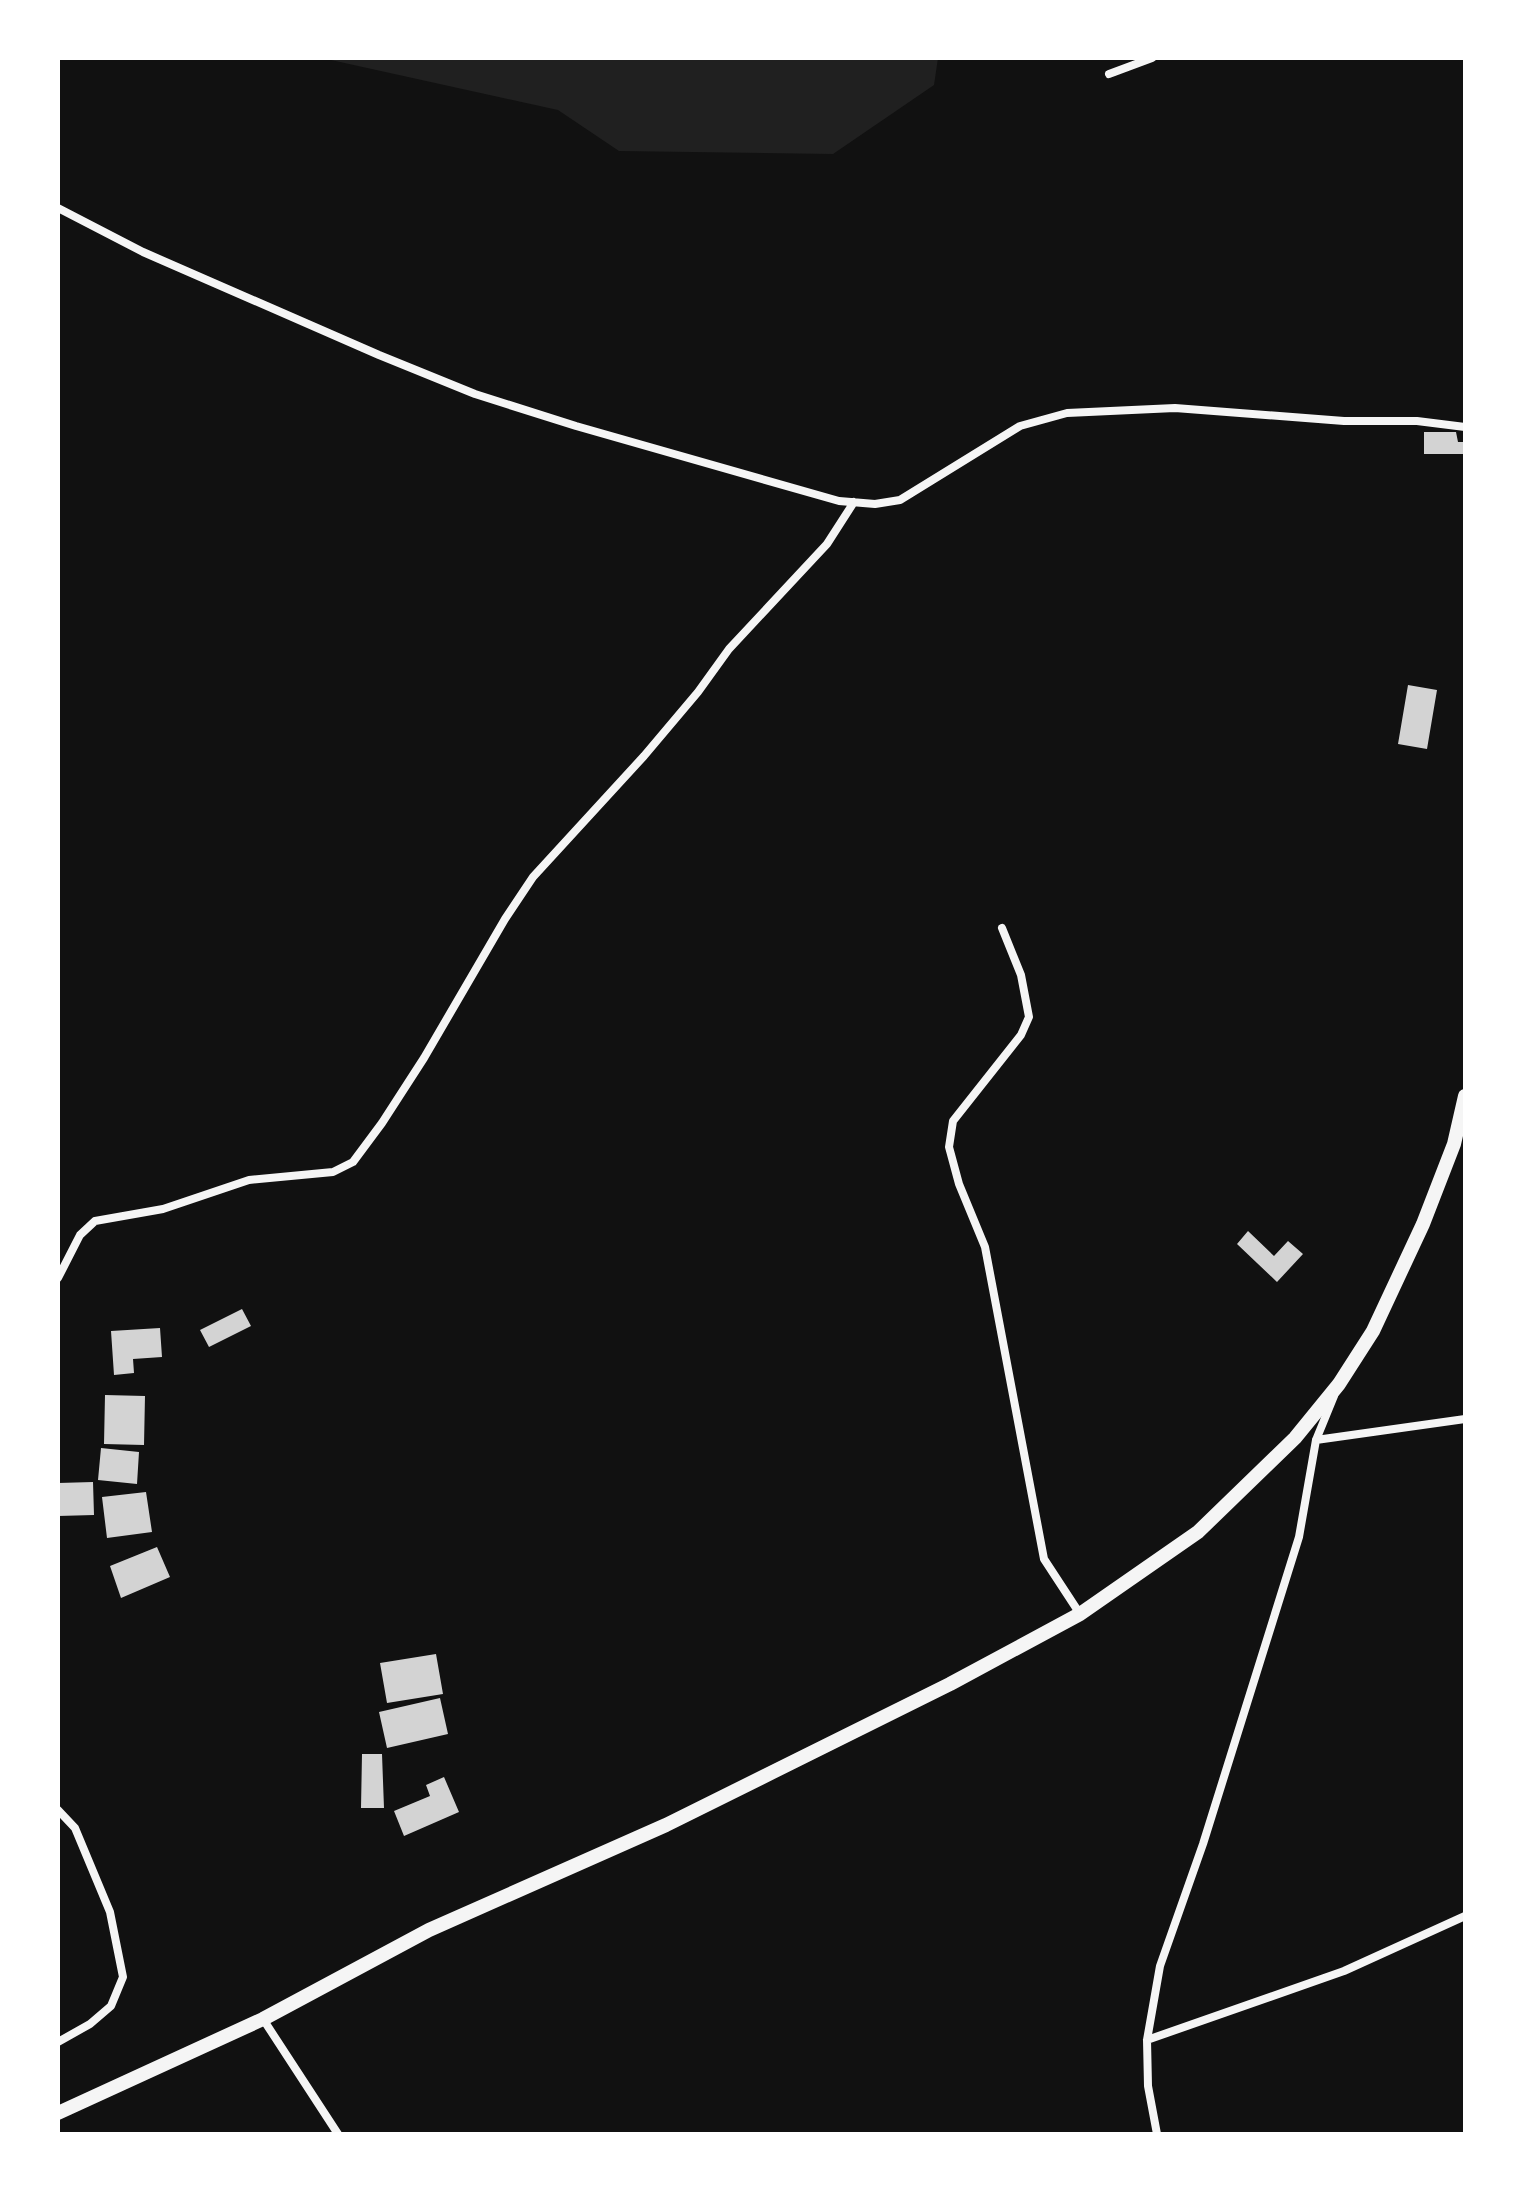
<svg xmlns="http://www.w3.org/2000/svg" width="1523" height="2192" font-family="'Exo 2',sans-serif">
<style>
.green{fill:#202020}
.building{fill:#d3d3d3}
.lines{fill:none;stroke-linecap:round;stroke-linejoin:round}
.minor{stroke:#f5f5f5;stroke-width:8}
.secondary{stroke:#f5f5f5;stroke-width:14}
</style>
<rect width="100%" height="100%" fill="#111"/>
<path class="green" d="M322 58H938L934 85 833 154 619 151 558 110Z"/>
<path class="building" d="M1424 432H1456L1458 442H1465V454H1424Z
M1408 685 1437 690 1427 749 1398 744Z
M1248 1231 1274 1256 1288 1241 1303 1254 1277 1282 1237 1244Z
M242 1309 251 1326 209 1347 200 1330Z
M160 1328 162 1357 133 1359 134 1373 114 1375 111 1331Z
M105 1395 145 1396 144 1445 104 1444Z
M101 1448 139 1452 137 1484 98 1480Z
M93 1482 94 1515 58 1516V1483Z
M146 1492 152 1532 107 1538 102 1497Z
M157 1547 170 1577 121 1598 110 1566Z
M436 1654 443 1694 387 1703 380 1663Z
M440 1698 448 1734 387 1748 379 1712Z
M362 1754H382L384 1808H361Z
M444 1777 459 1812 404 1836 394 1811 430 1796 426 1785Z"/>
<g class="lines">
<path class="minor" d="M1109 74 1152 58
M58 208 143 252 379 355 475 394 576 426 839 501 875 504 900 500 1020 426 1067 413 1175 408 1344 421H1417L1465 427
M1002 928 1021 975 1029 1017 1021 1035 953 1121 949 1147 959 1184 985 1247 1044 1559 1080 1614
M58 1278 80 1235 95 1221 163 1209 249 1180 333 1172 353 1162 382 1123 424 1058 505 919 533 877 644 756 698 692 729 649 827 544 854 502
M1316 1440 1465 1419
M58 1810 75 1828 110 1912 123 1977 111 2006 90 2024 58 2042
M263 2019 338 2134
M1147 2040 1344 1971 1465 1916
M1157 2134 1148 2086 1147 2040 1160 1966 1203 1844 1299 1537 1316 1440 1334 1396"/>
<path class="secondary" d="M58 2113 263 2019 429 1930 666 1825 950 1684 1080 1614 1198 1532 1295 1438 1339 1384 1373 1331 1423 1224 1454 1144 1465 1096"/>
</g>
<rect width="1523" height="2192" fill="none" stroke="#ffffff" stroke-width="120"/>
</svg>
